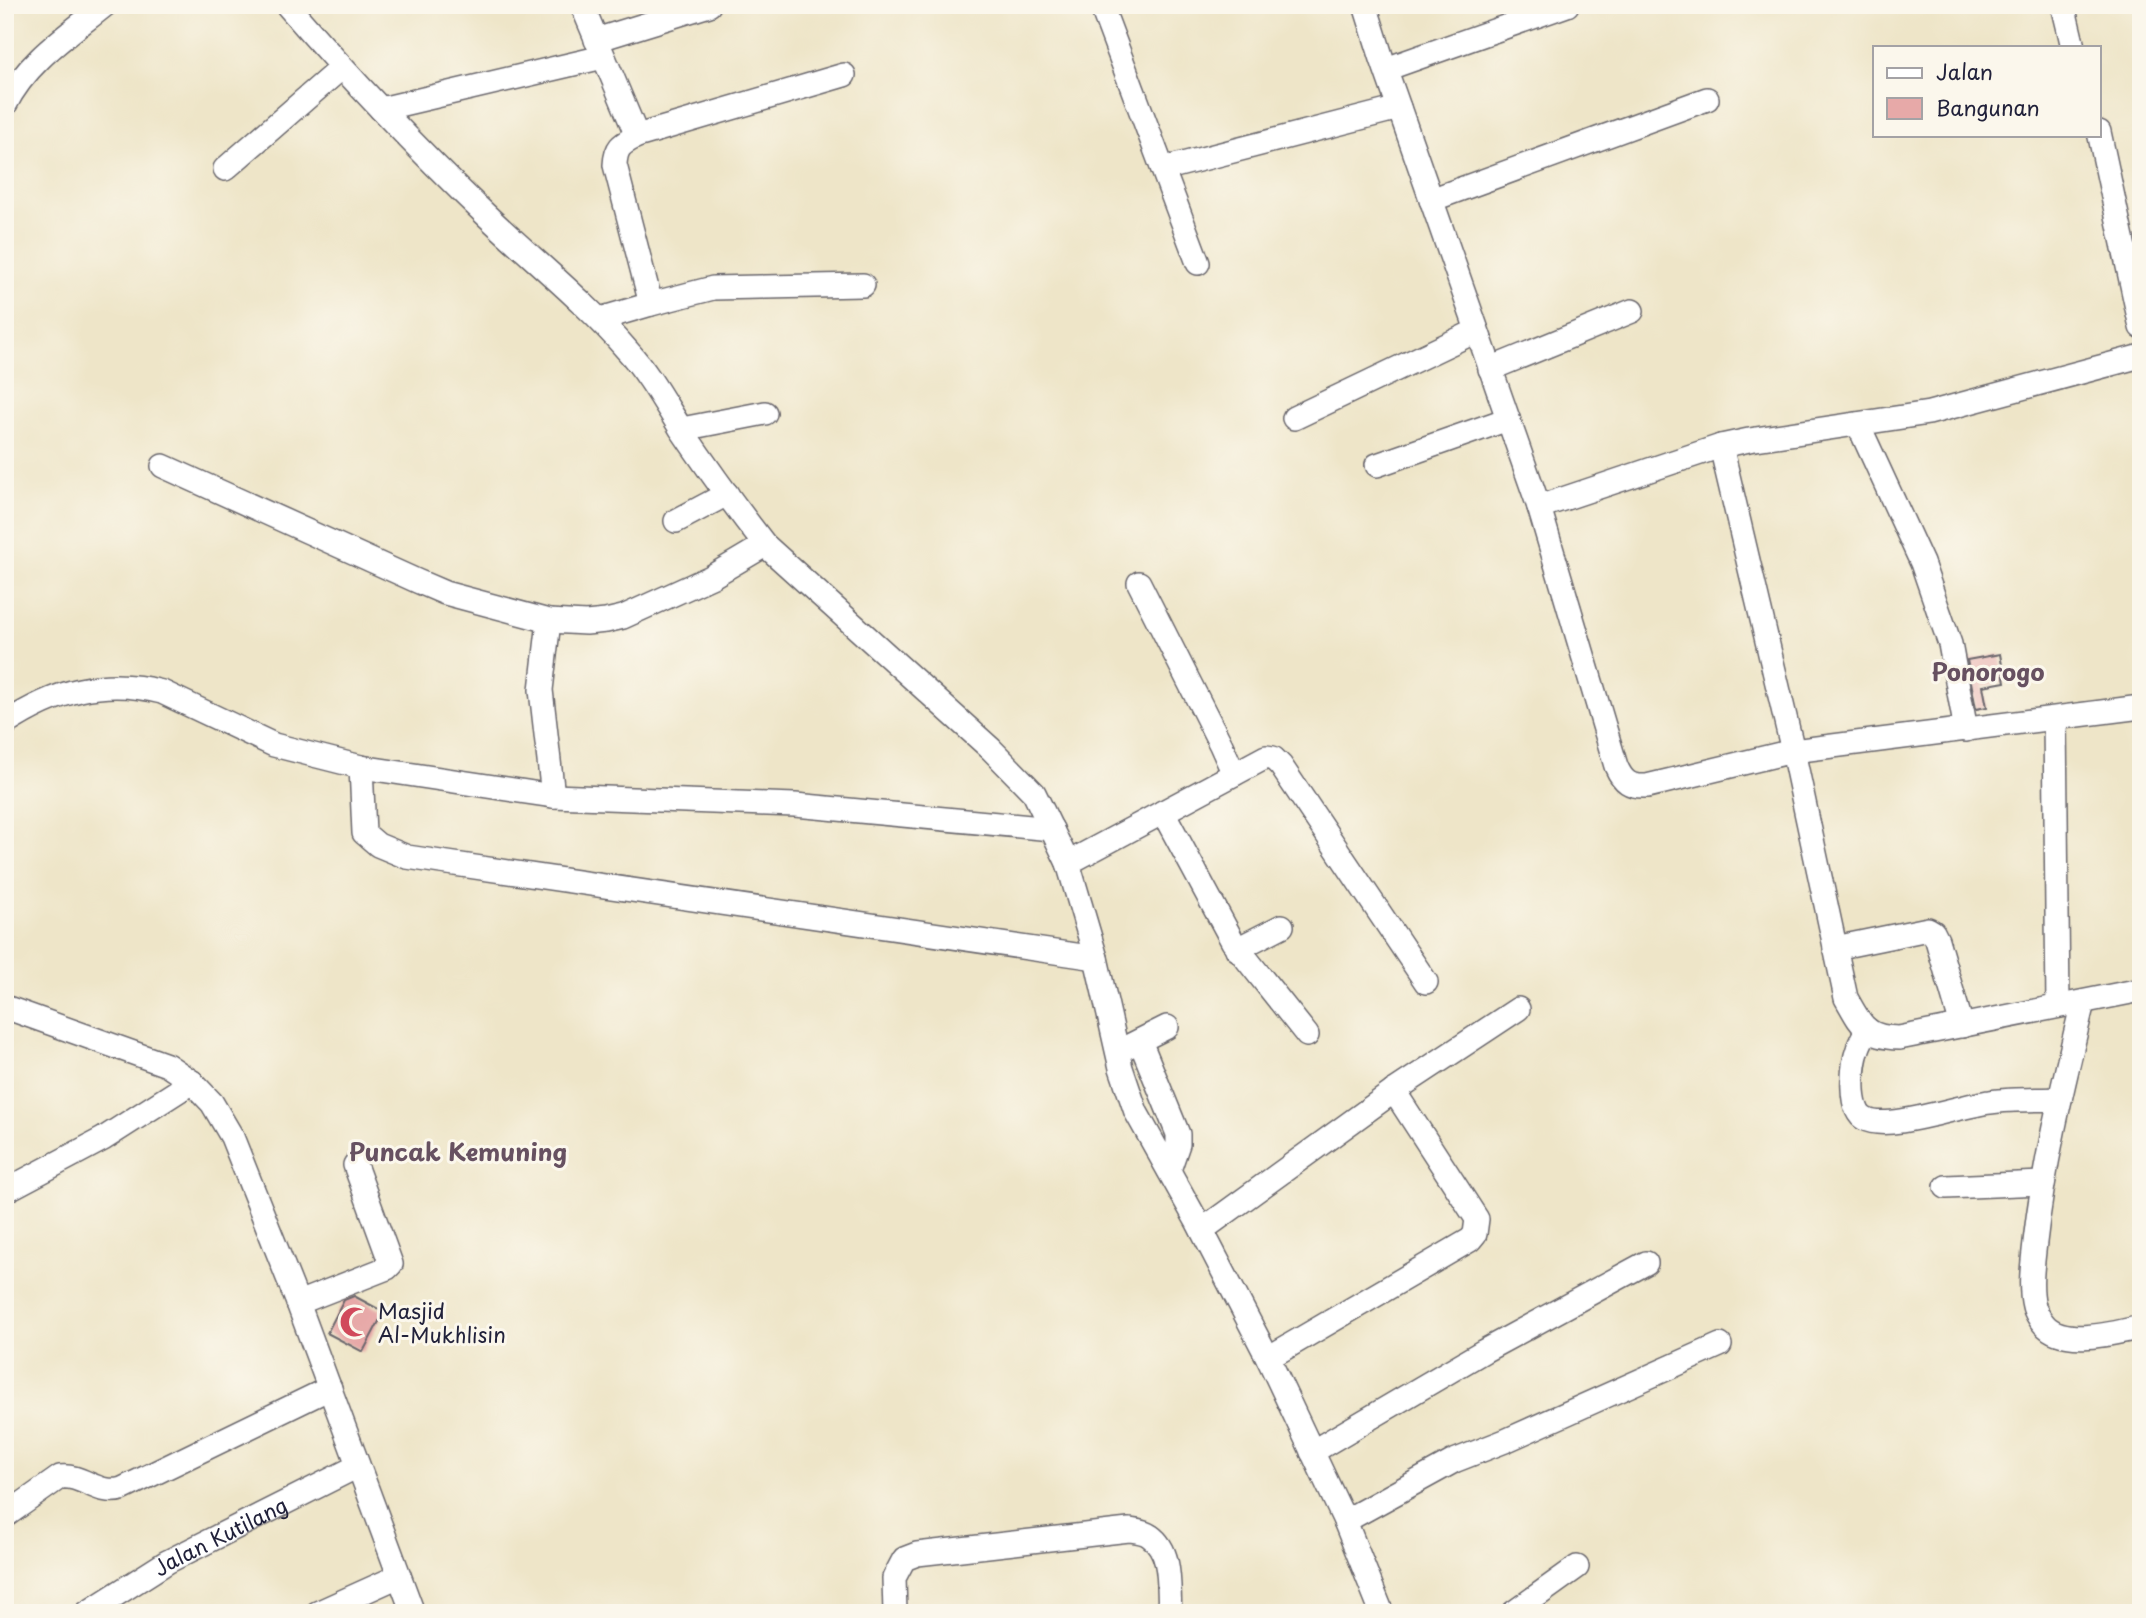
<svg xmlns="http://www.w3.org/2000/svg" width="2146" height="1618" font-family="'Playpen Sans',sans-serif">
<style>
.building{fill:#e7a9a8}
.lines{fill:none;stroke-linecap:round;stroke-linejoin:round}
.minor-casing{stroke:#69666c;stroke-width:26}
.minor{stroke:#fff;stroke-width:23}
.labels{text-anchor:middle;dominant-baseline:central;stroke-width:6;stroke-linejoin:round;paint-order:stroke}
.poi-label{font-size:21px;fill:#22223b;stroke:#fbf7ec;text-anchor:start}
.street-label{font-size:21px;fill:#22223b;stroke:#fbf7ec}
.quarter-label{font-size:24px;font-weight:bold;fill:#675161;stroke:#fbf7ec}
</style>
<rect width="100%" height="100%" fill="#fbf7ec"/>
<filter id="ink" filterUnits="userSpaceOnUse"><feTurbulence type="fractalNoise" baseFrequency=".0143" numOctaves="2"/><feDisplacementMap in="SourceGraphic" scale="14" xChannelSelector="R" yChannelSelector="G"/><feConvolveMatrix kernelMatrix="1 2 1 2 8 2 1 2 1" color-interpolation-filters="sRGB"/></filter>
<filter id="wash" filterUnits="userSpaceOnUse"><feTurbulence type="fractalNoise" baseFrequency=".00686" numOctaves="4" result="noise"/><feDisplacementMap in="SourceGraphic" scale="28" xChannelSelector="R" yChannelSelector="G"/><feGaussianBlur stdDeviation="1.57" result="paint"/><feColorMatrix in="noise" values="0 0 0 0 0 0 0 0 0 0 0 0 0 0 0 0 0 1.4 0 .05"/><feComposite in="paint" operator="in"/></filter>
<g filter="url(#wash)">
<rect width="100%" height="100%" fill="#eee5c8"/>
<g id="blocks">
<path class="building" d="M2000 654 2005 682 1983 686 1987 707 1976 709 1967 660Z
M354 1296 384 1312 363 1352 327 1333 344 1300Z"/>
</g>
</g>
<g filter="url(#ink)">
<use href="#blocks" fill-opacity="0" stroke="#69666c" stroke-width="2"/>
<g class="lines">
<g class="minor-casing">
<g id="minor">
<path d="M287 5C350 78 415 147 485 214 532 259 584 300 627 350 649 374 664 402 681 429 708 469 736 508 765 545L991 749 1034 793 1068 863 1096 958 1121 1068 1136 1112 1198 1223 1268 1358 1345 1521 1382 1613"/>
<path d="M582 5 637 136"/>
<path d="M1101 5 1198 263"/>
<path d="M1365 5 1382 59 1539 507 1616 766C1623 782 1630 787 1647 786L1793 751 2141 707"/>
<path d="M2063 5 2073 47"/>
<path d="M596 40 709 5"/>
<path d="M1386 69 1567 5"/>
<path d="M5 105C27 61 68 35 105 5"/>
<path d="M381 109 603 57"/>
<path d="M2099 132 2141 327"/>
<path d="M225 169 341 68"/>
<path d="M1163 169 1399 108"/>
<path d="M1431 200 1707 99"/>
<path d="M651 304 615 165C616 146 622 144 637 136L844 75"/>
<path d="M600 319 651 304 713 288 863 285"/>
<path d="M1490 369 1632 311"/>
<path d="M1294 418 1476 331"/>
<path d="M1858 424 1922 563 1950 644 1966 730"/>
<path d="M682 429 765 413"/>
<path d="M1721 446 1793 751 1846 998C1862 1026 1865 1037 1899 1038L2141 990"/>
<path d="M1377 465 1508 419"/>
<path d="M163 466 417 581 445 593 549 621 586 623 606 621 623 617 711 577 765 545"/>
<path d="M1539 507 1721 446 1749 440 1929 413 2141 356"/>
<path d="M676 521 727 494"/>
<path d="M1139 583 1221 745 1234 774"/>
<path d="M549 621 541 690 553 796"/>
<path d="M2055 719 2058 1006"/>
<path d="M5 724C55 691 103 677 162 692L274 745 361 767 553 796 795 805 1052 829"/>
<path d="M361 767 364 833 378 845 407 857 1096 958"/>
<path d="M1163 812 1233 942 1307 1035"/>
<path d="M1068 863 1266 757 1273 758 1281 766 1426 982"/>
<path d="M1835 948 1928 929 1933 932 1937 940 1962 1026"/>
<path d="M1237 949 1282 926"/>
<path d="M2083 1002C2064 1081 2044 1161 2035 1242 2033 1262 2029 1286 2034 1306 2035 1311 2040 1320 2044 1324 2063 1347 2116 1333 2141 1327"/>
<path d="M5 1007 167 1065 192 1082 212 1103 232 1137 298 1303 413 1613"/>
<path d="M1867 1029C1864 1036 1860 1042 1858 1049 1852 1065 1848 1111 1865 1119 1888 1132 1961 1105 1990 1102 2013 1099 2037 1100 2060 1099"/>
<path d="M1140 1041 1178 1134V1144L1169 1170"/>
<path d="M1127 1047 1167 1027"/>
<path d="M1946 1187 2043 1183"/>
<path d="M5 1191 103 1139 192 1082"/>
<path d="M1202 1230 1394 1091 1518 1009"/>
<path d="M298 1303 387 1268 391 1264 355 1165"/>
<path d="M1268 1358 1470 1240 1475 1234 1477 1219 1394 1091"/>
<path d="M1312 1452 1484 1351 1646 1263"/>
<path d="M5 1516 60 1477C83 1474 97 1496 122 1489L330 1388"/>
<path d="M1345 1521 1454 1461 1505 1441 1720 1345"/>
<path id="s1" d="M87 1613 167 1562 358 1466"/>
<path d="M317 1613 399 1576"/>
<path d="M895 1613 894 1578 904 1559 917 1554 1129 1530C1136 1531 1145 1532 1150 1536 1173 1552 1168 1587 1170 1613"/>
<path d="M1513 1613 1577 1567"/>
</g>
</g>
<use href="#minor" class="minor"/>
</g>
</g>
<defs>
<g id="mosque-bare" transform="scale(2.415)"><path d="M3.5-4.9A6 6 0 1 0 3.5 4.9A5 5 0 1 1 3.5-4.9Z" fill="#d1495b" stroke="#fbf7ec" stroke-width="2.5" paint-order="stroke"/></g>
</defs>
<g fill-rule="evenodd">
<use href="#mosque-bare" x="355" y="1322"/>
</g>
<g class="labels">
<g class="poi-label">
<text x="378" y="1310">Masjid<tspan x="378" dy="24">Al-Mukhlisin</tspan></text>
</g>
<g class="street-label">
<text stroke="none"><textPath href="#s1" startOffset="154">Jalan Kutilang</textPath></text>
</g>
<g class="quarter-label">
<text x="1988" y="671">Ponorogo</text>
<text x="458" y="1151">Puncak Kemuning</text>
</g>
</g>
<rect width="2146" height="1618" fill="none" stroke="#fbf7ec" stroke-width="28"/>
<rect x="1873" y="46" width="228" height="91" fill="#fbf7ec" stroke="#a4a2a5" stroke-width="2"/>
<rect x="1887" y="68" width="35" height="10" fill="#ffffff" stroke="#a4a2a5" stroke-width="2"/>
<text x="1936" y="80" font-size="21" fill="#22223b">Jalan</text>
<rect x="1887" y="98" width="35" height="21" fill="#e7a9a8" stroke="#a4a2a5" stroke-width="2"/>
<text x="1936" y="116" font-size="21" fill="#22223b">Bangunan</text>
</svg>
